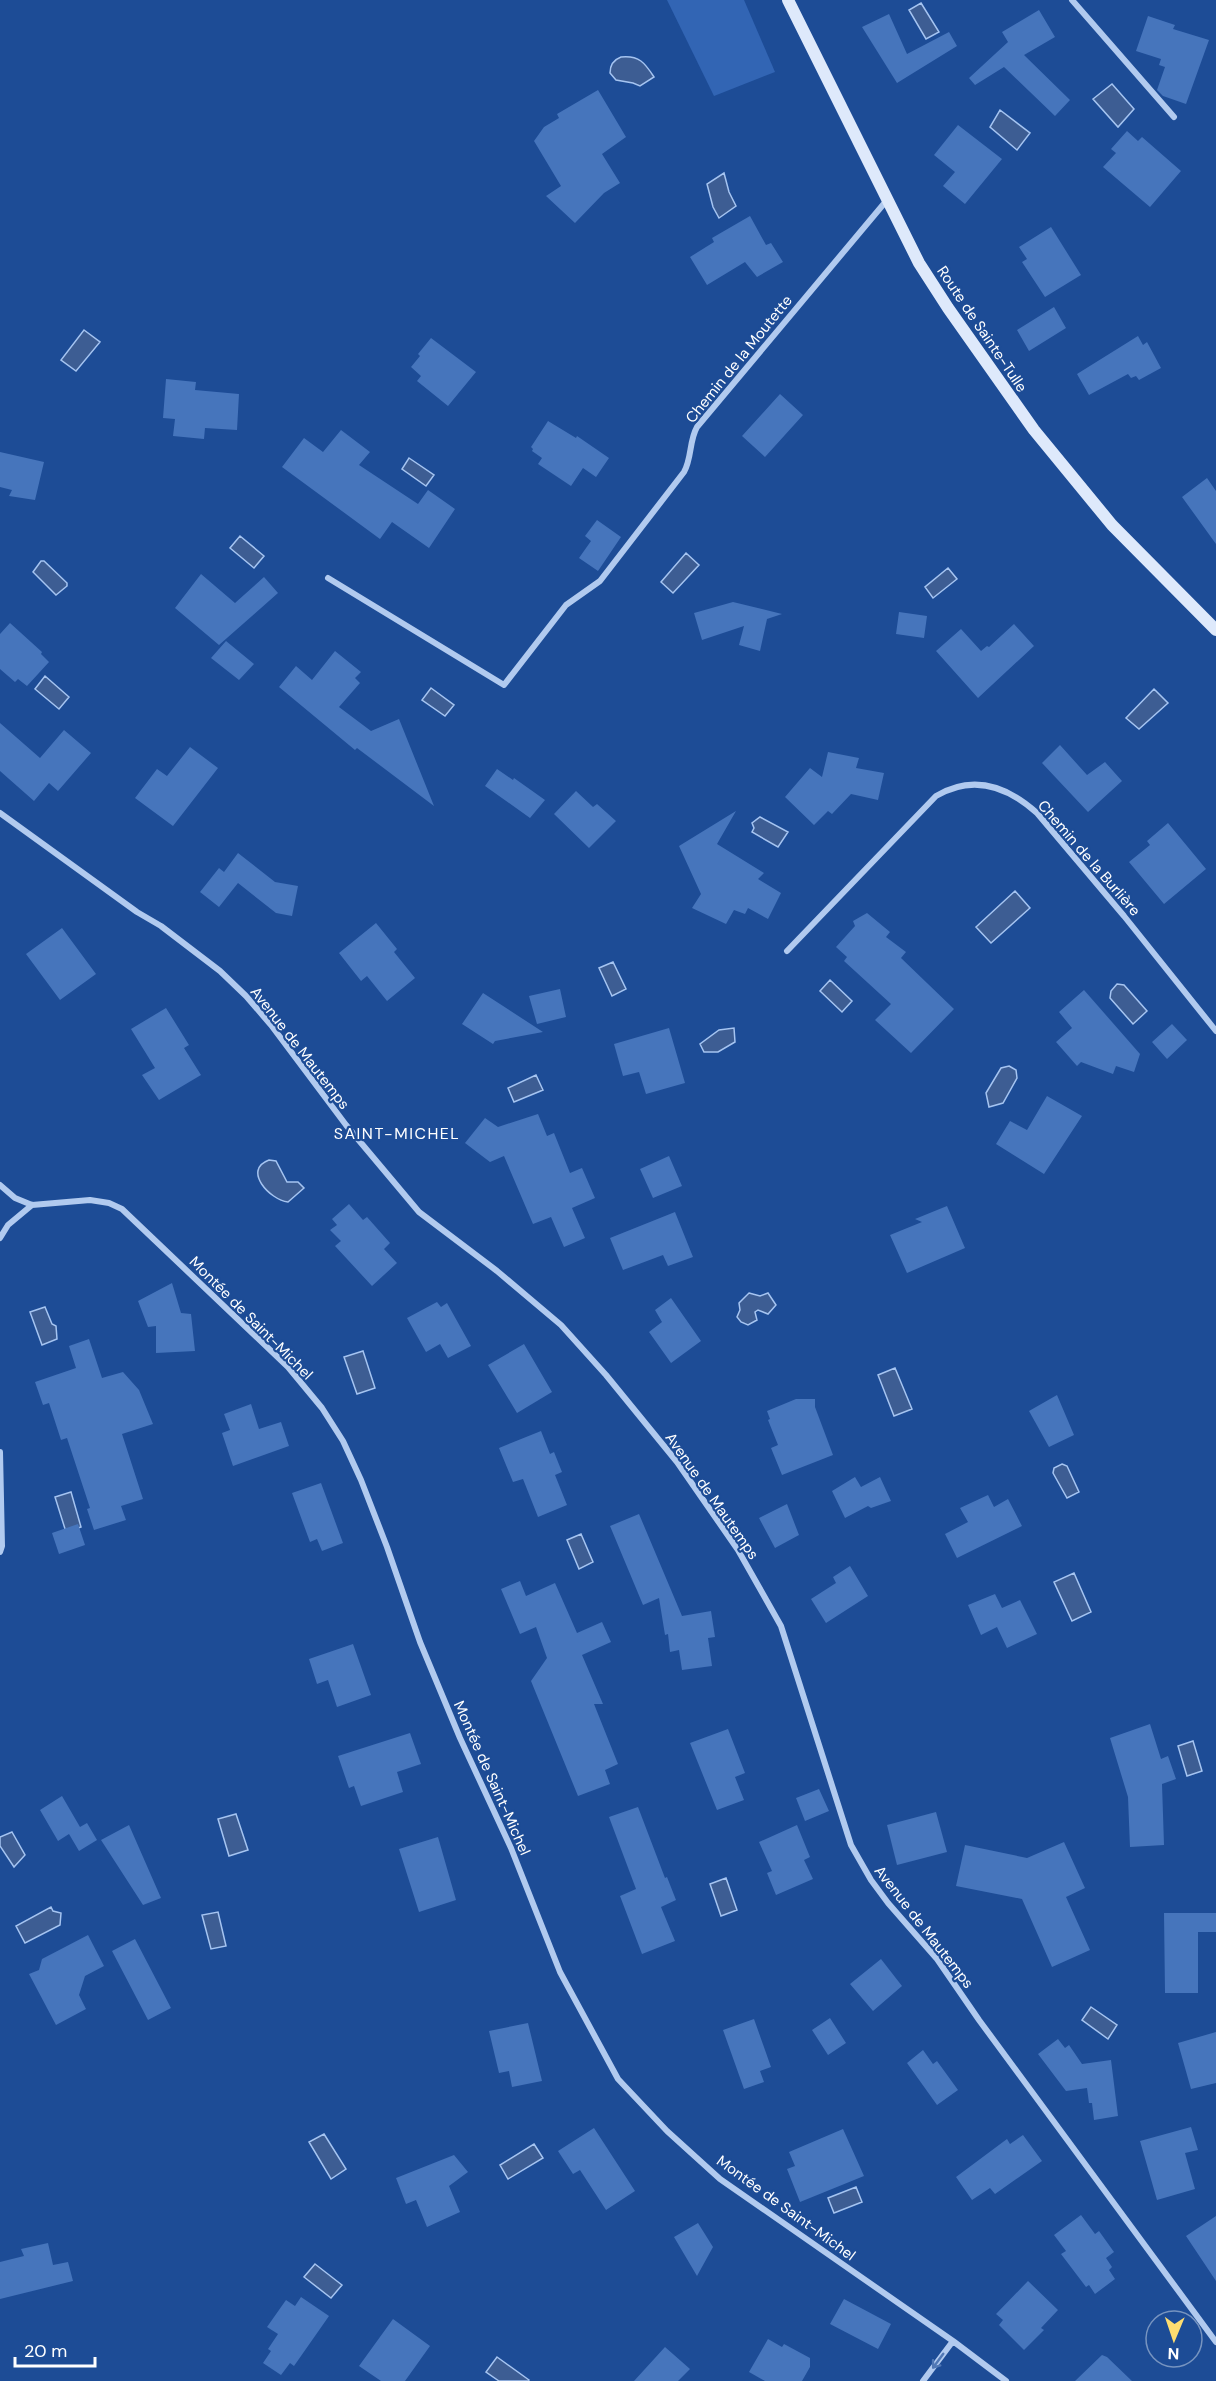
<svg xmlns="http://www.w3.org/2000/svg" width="1216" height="2381" font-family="'DM Sans',sans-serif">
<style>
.green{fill:#3265b4}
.water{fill:#3d5d93;stroke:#a5c4f1;stroke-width:1.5}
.building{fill:#4675bc}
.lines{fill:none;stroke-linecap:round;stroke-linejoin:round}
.minor{stroke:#b1caef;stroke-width:6}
.secondary{stroke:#dee9fb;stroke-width:12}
.oneway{stroke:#5178b5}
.labels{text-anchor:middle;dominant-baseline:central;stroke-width:4.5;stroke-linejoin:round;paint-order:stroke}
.street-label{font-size:15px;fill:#fff;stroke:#1d4c96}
.neighbourhood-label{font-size:16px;letter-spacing:1.5px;fill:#fff;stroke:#1d4c96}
</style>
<rect width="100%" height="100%" fill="#1d4c96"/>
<path class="green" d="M667 0H744L775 72 714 96Z"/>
<path class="water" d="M921 3 939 32 926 39 909 10Z
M621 57C639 55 645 63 654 77L640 86 633 83 616 80 610 73C610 65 613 60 621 57Z
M1112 84 1134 109 1118 127 1093 99Z
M1000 110 1030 133 1017 150 990 127Z
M724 173 729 192 736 206 719 218 713 207 707 184Z
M84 330 100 342 76 371 61 360Z
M409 458 434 475 426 486 402 469Z
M240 536 264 556 254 568 230 548Z
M686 553 699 565 673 593 661 582Z
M41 561H44L67 583V586L56 595 33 572Z
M948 568 957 579 933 598 925 587Z
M45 676 69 697 59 709 35 689Z
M431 688 454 705 445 716 422 700Z
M1154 689 1168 703 1139 729 1126 718Z
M760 817 788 832 778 847 752 832 754 828 752 823Z
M1015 891 1030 908 991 943 976 927Z
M613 962 626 989 612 996 599 968Z
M830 980 852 1001 842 1012 820 991Z
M1117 984 1124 985 1147 1011 1133 1024 1110 998 1111 991Z
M734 1028 735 1042 718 1052H704L700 1044 719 1030Z
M1009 1066 1016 1070 1017 1078 1003 1103 989 1107 986 1093 1001 1068Z
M536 1075 543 1090 514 1102 508 1088Z
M269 1160 276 1161 287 1182H298L304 1188 288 1202C270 1200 242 1170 269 1160Z
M749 1293 760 1296 768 1293 776 1305 768 1314 758 1310 755 1312 757 1320 748 1325 741 1322 737 1317 740 1310 739 1303Z
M45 1307 52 1324 56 1326 57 1339 42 1345 30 1312Z
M363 1351 375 1388 357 1394 344 1357Z
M895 1368 912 1409 894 1416 878 1375Z
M1062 1464 1067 1466 1079 1492 1067 1498 1053 1473 1054 1468Z
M71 1492 81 1527 66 1532 55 1497Z
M581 1534 593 1562 579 1569 567 1540Z
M1074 1573 1091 1612 1072 1621 1054 1582Z
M1193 1741 1202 1771 1187 1776 1178 1746Z
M236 1814 248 1850 229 1856 218 1819Z
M12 1832 25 1855 14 1867 0 1846V1837Z
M726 1878 737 1910 721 1916 710 1884Z
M51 1907 53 1911 61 1913 60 1925 25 1943 16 1926Z
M218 1912 226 1946 211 1949 202 1915Z
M1091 2007 1117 2025 1108 2039 1082 2020Z
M324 2134 346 2169 331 2179 309 2142Z
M534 2144 543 2158 508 2179 500 2165Z
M856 2187 862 2202 834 2213 828 2198Z
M315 2264 342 2285 331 2298 304 2277Z
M497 2357 529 2380 528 2381H499L486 2372Z"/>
<path class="building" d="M1039 10 1055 37 1024 55 1070 100 1055 116 1004 67 975 85 969 78 1008 42 1002 32Z
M889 14 907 54 949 32 957 46 897 83 862 27Z
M1148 16 1175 25 1173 29 1209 40 1186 104 1163 96 1157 90 1165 67 1159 65 1161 59 1136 51Z
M598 90 626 137 602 154 620 183 604 193 575 223 546 196 561 186 534 141 544 127 559 118 557 114Z
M958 125 1002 159 965 204 943 186 955 172 934 155Z
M1127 131 1138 141 1142 137 1181 171 1150 207 1103 167 1116 153 1111 149Z
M750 216 766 245 771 243 783 262 757 277 745 262 707 285 690 257 714 242 712 238Z
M1051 227 1081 275 1045 297 1022 262 1027 259 1019 247Z
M1054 307 1066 328 1029 351 1017 330Z
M1138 336 1143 345 1147 342 1161 368 1139 380 1136 376 1131 378 1128 374 1089 395 1077 374Z
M431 338 476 372 448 406 417 381 421 376 411 367 420 356 418 354Z
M166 379 196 382 195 390 239 394 237 430 205 428 204 439 173 436 175 419 163 418Z
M780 394 803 415 765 457 742 436Z
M548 421 576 438 577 436 609 458 596 477 583 468 571 486 538 464 542 458 532 451 533 449 531 447Z
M341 430 370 452 359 465 418 504 428 490 455 509 429 548 392 522 380 539 282 467 304 438 323 452Z
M0 452 44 462 35 500 9 496 12 490 0 487Z
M1207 478 1216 491V544L1182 497Z
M597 520 621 537 598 571 579 558 591 541 585 536Z
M201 574 235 603 264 577 278 593 219 645 175 608Z
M733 602 782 614 767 619 760 651 739 645 744 626 702 640 694 613Z
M899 612 927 616 924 638 896 634Z
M10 623 42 652 41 654 49 662 27 686 18 679 15 682 0 669V634Z
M1014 624 1034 646 978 698 936 651 961 629 981 651 987 646 989 647Z
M226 641 254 664 239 680 211 658Z
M335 651 361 672 355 678 360 683 339 707 371 731 399 719 434 806 357 748 355 750 279 687 296 666 312 680Z
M0 723 40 758 64 730 91 753 58 791 49 783 34 801 0 771Z
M1060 745 1087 775 1105 762 1122 781 1088 812 1042 763Z
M190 747 218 768 173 826 135 798 157 769 167 776Z
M828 752 859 758 856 768 884 773 878 800 851 794 832 814 828 811 814 825 785 797 810 768 822 777Z
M497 769 513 780 514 778 545 800 530 818 485 786Z
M576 791 593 807 597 804 616 821 589 848 554 814Z
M736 811 717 844 764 873 758 879 781 893 768 919 748 908 745 914 734 910 726 924 692 908 701 894 679 846Z
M1168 823 1206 869 1164 904 1129 862 1150 845 1147 841Z
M238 853 275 882 298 886 292 916 276 913 238 883 219 907 200 892 219 868 224 872Z
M867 913 890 932 886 937 906 952 901 958 954 1009 911 1053 875 1020 891 1004 844 961 847 957 836 947 855 926 853 921Z
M376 923 397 949 394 952 415 978 387 1001 367 976 361 981 339 953Z
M62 928 96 974 60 1000 26 954Z
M560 989 566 1017 537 1024 529 996Z
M1084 990 1140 1054 1134 1072 1116 1066 1113 1074 1081 1062 1077 1066 1056 1042 1072 1028 1059 1012Z
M483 993 543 1032 495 1041 493 1044 462 1024Z
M166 1008 189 1045 184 1048 201 1075 159 1100 142 1075 155 1068 131 1029Z
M1172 1024 1187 1040 1167 1059 1152 1042Z
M669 1028 685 1083 646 1094 639 1072 623 1076 614 1044Z
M1047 1096 1082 1116 1044 1174 996 1144 1010 1121 1027 1130Z
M538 1114 547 1136 554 1133 570 1173 582 1168 595 1198 572 1208 585 1238 564 1247 551 1217 533 1224 504 1156 490 1162 465 1143 485 1118 498 1127Z
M669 1156 682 1186 653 1198 640 1169Z
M349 1204 363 1220 367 1217 390 1243 384 1249 397 1263 372 1286 335 1246 341 1241 330 1230 337 1225 332 1219Z
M947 1206 965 1248 907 1273 890 1235 922 1222 915 1219Z
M675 1212 693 1257 668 1266 663 1255 623 1270 610 1238Z
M172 1283 181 1313 191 1314 195 1351 156 1353V1326L148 1327 138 1301Z
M671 1298 701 1341 671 1363 649 1332 662 1322 655 1310Z
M437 1302 441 1307 447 1303 471 1346 448 1358 440 1344 426 1352 407 1318Z
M89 1339 102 1378 123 1372 139 1390 153 1424 122 1434 143 1499 121 1506 126 1520 94 1530 87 1509 90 1508 67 1438 61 1440 49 1403 43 1405 35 1382 76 1368 69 1346Z
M524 1344 552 1392 517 1413 488 1365Z
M1057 1395 1074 1435 1049 1447 1029 1411Z
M796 1399H815V1407L833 1455 782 1475 771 1448 778 1445 768 1420 770 1419 767 1411Z
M251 1404 259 1429 281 1422 289 1446 233 1466 222 1433 230 1430 224 1414Z
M541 1431 550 1454 554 1452 562 1472 555 1475 567 1505 538 1517 523 1479 513 1482 499 1448Z
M855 1477 861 1487 880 1477 891 1501 871 1508 868 1506 845 1518 832 1491Z
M321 1483 343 1543 322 1551 317 1539 310 1542 292 1493Z
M988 1495 994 1507 1008 1499 1022 1526 957 1558 945 1534 968 1522 960 1508Z
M787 1504 799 1535 775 1548 759 1518Z
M639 1514 682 1616 711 1611 715 1637 708 1638 712 1666 682 1670 679 1650 670 1652 668 1634 665 1635 659 1598 643 1605 610 1526Z
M78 1524 85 1545 59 1554 52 1533Z
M850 1566 868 1596 826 1623 811 1599 836 1583 833 1577Z
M520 1581 526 1596 555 1583 577 1633 602 1622 611 1642 582 1655 603 1704H594L618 1764 605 1770 610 1784 578 1796 531 1681 547 1658 536 1627 520 1634 501 1589Z
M995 1594 1002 1608 1020 1600 1037 1634 1007 1648 997 1627 981 1635 968 1605Z
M353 1644 371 1695 337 1707 328 1680 317 1684 309 1659Z
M1150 1724 1161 1759 1168 1756 1176 1779 1162 1784 1164 1845 1130 1847 1128 1797 1110 1738Z
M728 1729 745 1773 735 1777 744 1800 717 1810 690 1743Z
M410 1733 421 1764 397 1772 403 1792 361 1806 354 1786 349 1788 338 1756Z
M819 1789 829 1811 805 1821 796 1798Z
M62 1796 80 1827 87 1823 97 1840 79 1851 69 1834 58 1841 40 1810Z
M638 1807 665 1878 667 1877 676 1900 661 1907 675 1941 642 1954 620 1896 636 1889 609 1817Z
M936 1812 947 1852 897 1865 887 1825Z
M129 1825 161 1898 143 1905 101 1840Z
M797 1825 810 1857 804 1860 813 1879 776 1895 767 1873 772 1871 759 1842Z
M438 1837 456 1900 419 1912 399 1849Z
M1064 1842 1085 1888 1066 1897 1090 1950 1052 1967 1022 1899 956 1886 965 1845 1027 1858Z
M1164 1913H1216V1932H1198V1993H1165Z
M88 1935 104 1966 85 1976 79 1995 86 2009 56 2025 29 1974 39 1970 42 1959Z
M135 1939 171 2008 148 2020 112 1951Z
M881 1959 902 1986 873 2011 850 1984Z
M830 2018 846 2043 828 2055 812 2030Z
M754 2019 771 2067 760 2071 764 2082 744 2089 723 2030Z
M528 2023 542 2081 512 2087 509 2071 499 2073 489 2031Z
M1216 2032V2083L1191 2089 1178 2043Z
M1058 2039 1065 2048 1069 2045 1082 2064 1111 2060 1118 2116 1094 2120 1092 2103H1089L1087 2088 1066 2091 1038 2054Z
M923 2050 933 2064 937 2061 958 2090 937 2105 907 2063Z
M1191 2127 1198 2150 1185 2153 1195 2189 1157 2200 1140 2141Z
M594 2128 635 2191 606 2210 580 2170 573 2174 558 2151Z
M843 2129 864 2176 800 2202 787 2169 795 2166 789 2152Z
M1023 2135 1042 2161 995 2194 990 2188 972 2200 956 2177 1007 2139 1010 2144Z
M454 2155 468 2172 449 2186 460 2212 427 2227 416 2200 406 2204 396 2178Z
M1081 2215 1095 2234 1099 2231 1114 2252 1106 2258 1112 2267 1109 2270 1115 2279 1095 2294 1089 2285 1086 2287 1061 2254 1066 2251 1054 2235Z
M1216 2216V2281L1186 2236Z
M698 2223 713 2247 697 2276 674 2237Z
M48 2243 53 2265 68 2262 73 2281 0 2299V2262L24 2256 21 2249Z
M1028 2281 1058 2310 1041 2328 1044 2330 1024 2350 999 2325 1003 2320 996 2314Z
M301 2297 329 2316 294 2366 290 2363 281 2375 263 2363 271 2351 268 2349 278 2334 267 2327 286 2300 295 2306Z
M844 2299 891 2324 878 2349 830 2324Z
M393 2319 430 2346 405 2381H381L359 2366Z
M768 2339 782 2347 784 2344 810 2358V2367L802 2381H765L749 2372Z
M665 2347 690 2369 678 2381H634Z
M1102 2355 1107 2357 1132 2381H1075Z"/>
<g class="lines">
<path class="minor" d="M1072 0 1174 117
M328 578 504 685 566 605 600 581 684 472C692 458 689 441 697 427L887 200
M0 813 137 912 161 926 220 971 246 996 271 1025 346 1125 419 1212 497 1271 561 1325 606 1375 677 1462 738 1550 781 1626 851 1845 871 1880 888 1903 937 1959 979 2020 1216 2342
M787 951 936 796C973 774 1007 786 1037 813L1124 916 1216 1031
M0 1185 15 1198 32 1205 90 1200 109 1203 122 1209 288 1367 322 1408 343 1441 361 1480 387 1547 420 1642 460 1738 511 1848 560 1972 618 2079 667 2131 720 2179 953 2341 1006 2381
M0 1238 8 1225 32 1205
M0 1452 2 1546 0 1552
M923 2381 953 2341"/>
<path class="secondary" d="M788 0 919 263 948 308 1034 430 1112 525 1216 630"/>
</g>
<defs><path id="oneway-shaft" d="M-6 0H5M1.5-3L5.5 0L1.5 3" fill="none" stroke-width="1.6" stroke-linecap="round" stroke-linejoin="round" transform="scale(1.5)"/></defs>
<use class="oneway" href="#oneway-shaft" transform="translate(938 2361) rotate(126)"/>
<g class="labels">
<g class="street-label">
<text transform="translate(982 329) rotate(56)">Route de Sainte-Tulle</text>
<text transform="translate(739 359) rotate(-51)">Chemin de la Moutette</text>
<text transform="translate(1089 858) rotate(49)">Chemin de la Burlière</text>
<text transform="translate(300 1048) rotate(52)">Avenue de Mautemps</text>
<text transform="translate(251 1318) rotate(45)">Montée de Saint-Michel</text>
<text transform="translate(712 1496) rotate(55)">Avenue de Mautemps</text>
<text transform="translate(492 1778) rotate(66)">Montée de Saint-Michel</text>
<text transform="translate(924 1927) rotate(52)">Avenue de Mautemps</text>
<text transform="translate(786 2208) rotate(36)">Montée de Saint-Michel</text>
</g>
<g class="neighbourhood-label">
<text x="397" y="1133">SAINT-MICHEL</text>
</g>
</g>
<g transform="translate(1174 2339) rotate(182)"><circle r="28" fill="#1d4c96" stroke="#7794c0" stroke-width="1.5"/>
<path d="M0-4.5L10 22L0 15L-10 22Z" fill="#fedd70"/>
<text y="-9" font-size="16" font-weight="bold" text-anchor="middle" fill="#ffffff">N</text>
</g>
<path d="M15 2357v9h80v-9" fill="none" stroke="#ffffff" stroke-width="3"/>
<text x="24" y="2357" font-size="18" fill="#ffffff" stroke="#1d4c96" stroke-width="4.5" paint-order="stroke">20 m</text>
</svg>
